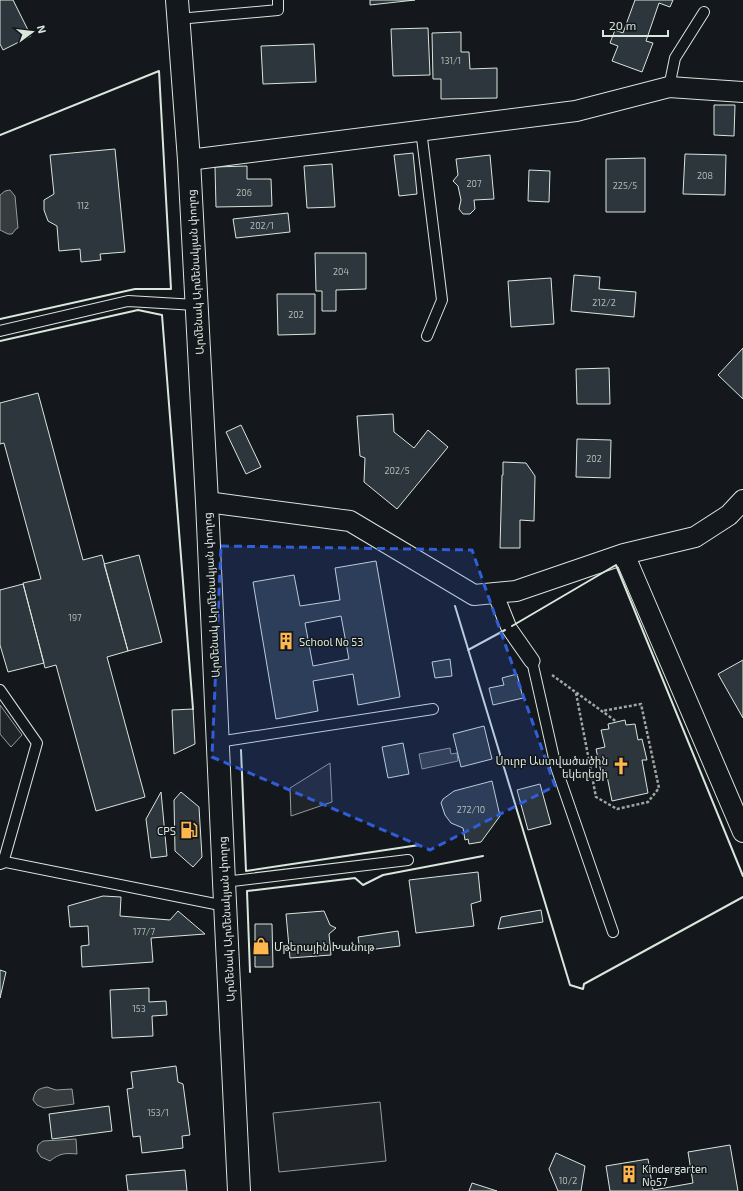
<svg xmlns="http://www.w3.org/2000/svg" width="743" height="1191" font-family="'Exo 2','Noto Sans Armenian',sans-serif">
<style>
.green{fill:#202428;stroke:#939e99}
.water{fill:#363b3e;stroke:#939e99}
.building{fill:#2c363c;stroke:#d8e6dc;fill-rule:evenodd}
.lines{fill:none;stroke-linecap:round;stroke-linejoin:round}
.service-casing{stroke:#d8e6dc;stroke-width:12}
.pedestrian-casing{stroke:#d8e6dc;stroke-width:17}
.minor-casing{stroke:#d8e6dc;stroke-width:22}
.secondary-casing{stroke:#d8e6dc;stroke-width:24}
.path{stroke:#9da8a2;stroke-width:2.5;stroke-dasharray:3 2;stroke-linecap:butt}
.service{stroke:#14181c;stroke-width:10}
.pedestrian{stroke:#14181c;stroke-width:15}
.minor{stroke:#14181c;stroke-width:20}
.secondary{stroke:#14181c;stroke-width:22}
.wall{stroke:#d8e6dc;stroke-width:2}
.marked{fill:#305dd8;fill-opacity:0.2;stroke:#305dd8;stroke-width:3;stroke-dasharray:8 5;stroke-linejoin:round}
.labels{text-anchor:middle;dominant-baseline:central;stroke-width:3;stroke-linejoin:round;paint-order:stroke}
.number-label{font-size:9px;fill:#adbab4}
.street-label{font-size:11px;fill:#d8e6dc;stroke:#14181c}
.poi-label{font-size:11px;fill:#d8e6dc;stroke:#14181c;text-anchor:start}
</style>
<rect width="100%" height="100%" fill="#14181c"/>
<path class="green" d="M0 705 22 735 11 747 0 734Z
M330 763 332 802 291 816 290 788Z
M380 1102 386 1161 279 1172 273 1113Z"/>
<path class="water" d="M10 190 15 196 18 228 16 229 12 234H8L0 230V195L5 191Z
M450 748 451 754 457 753 458 761 422 769 419 754Z
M47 1087 56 1090 72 1089 74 1104 44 1108 37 1105 33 1100C35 1090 38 1089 47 1087Z
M76 1139 77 1154C65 1153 60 1153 50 1161L41 1157 37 1151 38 1145 43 1141Z"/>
<path class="building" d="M0 0H13L31 36 3 50 0 44Z
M370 0H415L370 5Z
M635 0H673L670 7 659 3 646 41 653 43 642 72 612 61 618 46 610 43 615 30 623 33Z
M428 28 430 75 393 76 391 29Z
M461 32V52H469L470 69 497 68V98L441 99V79H433L432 33Z
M314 44 316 82 263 84 261 46Z
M714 105H735L734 136 714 135Z
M115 149 125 252 100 254 101 260 81 262 80 249 59 251 57 226 48 221 44 210V200L54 194 50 155Z
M413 153 417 194 399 196 394 155Z
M685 154 726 155 725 195 683 194Z
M490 155 494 199 474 200 475 209 470 214H463L459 209 461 200 458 186 453 181 458 175 456 159Z
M645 158V212H606V159Z
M332 164 335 207 307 208 304 166Z
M247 166V179H271L272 206 216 207 215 167Z
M529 170 550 171 549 202 528 201Z
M288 213 290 232 236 238 233 219Z
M315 253H366V289L336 290V311H322V291H316Z
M574 275 600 277 599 289 636 292 634 317 571 311Z
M551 278 554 324 511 327 508 281Z
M277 294H315V334L278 335Z
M743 348V399L718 375Z
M609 368 610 404H577L576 369Z
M38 393 83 560 102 555 128 651 107 657 145 797 96 811 56 665 45 668 23 583 41 579 4 443 0 444V403Z
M393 414 394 432 414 448 428 430 448 447 397 509 364 482 365 458 360 456 357 416Z
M241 425 261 467 246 474 226 432Z
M577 439 611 440 610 478 576 477Z
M503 462 526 463 535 476 534 521 520 520V548H500L502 475H503Z
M139 555 162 642 128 651 104 564Z
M376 561 400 697 358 705 353 674 313 681 318 711 276 719 253 582 294 575 300 606 340 600 335 568ZM341 616 349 659 313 666 305 623Z
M23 584 44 663 8 672 0 645V590Z
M450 659 452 676 435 678 432 662Z
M743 660V718L718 674Z
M517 674 523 698 493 705 489 688 504 685 502 678Z
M193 709 195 744 174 754 172 710Z
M625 720 626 725 635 724 638 740 642 739 647 760H642L648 793 612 801 606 771 601 772 596 749 605 747 601 730 609 729 608 724Z
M484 726 492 759 461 767 453 734Z
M403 743 409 774 388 778 382 747Z
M492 781 500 816 481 842 469 844 468 839 465 840 463 828 451 823 445 815 441 803 443 799 454 791Z
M540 784 551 824 528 830 517 790Z
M161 792 167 856 151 858 146 819Z
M181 792 199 807 202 857 193 867 175 851 174 800Z
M478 872 481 901 471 904 474 926 416 933 409 880Z
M103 896 121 897 120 916 170 920 178 911 205 934 151 938 153 962 82 967 81 946 89 945 88 926 70 927 68 906Z
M541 910 543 922 498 929 501 917Z
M324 911 330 925 336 928 329 934 331 955 290 958 286 914Z
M255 924H272L273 967H255Z
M398 931 400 946 360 951 358 937Z
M0 970 6 972 0 998Z
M149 988V1002L166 1001 167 1015 152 1016 153 1036 112 1038 110 990Z
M176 1066 178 1082 183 1084 190 1135 182 1136 183 1148 142 1153 140 1136 133 1137 127 1089 133 1088 131 1072Z
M109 1106 112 1131 52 1139 49 1114Z
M730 1145 738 1191H610L606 1166 648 1159 653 1190 693 1183 688 1152Z
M556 1153 585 1166 581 1191H558L549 1169Z
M185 1170 187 1191H128L126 1175Z
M472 1183 497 1191H469Z"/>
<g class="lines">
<g class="service-casing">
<path id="service" d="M178 19 278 10V0
M669 87 675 58 704 12
M421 130 442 300 427 336
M0 331 128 301 196 305
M532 661 556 767 613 932
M0 690 37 743 3 863 0 864
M218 742 433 709
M0 861 225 906
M224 882 408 860"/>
</g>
<g class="pedestrian-casing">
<path id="pedestrian" d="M495 593 509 628 532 661"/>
</g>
<g class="minor-casing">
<path id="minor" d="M189 160 576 111 669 87 743 92
M207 502 350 521 474 595 516 591 624 554 695 537 729 515 743 500
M624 554 743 832"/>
</g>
<g class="secondary-casing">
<path id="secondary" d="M177 0 189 160 207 502 224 882 239 1191"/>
</g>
<path class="path" d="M552 675 617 722
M576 693 596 797 617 809 648 802 659 788 641 704 602 711
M572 763 589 759"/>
<use href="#service" class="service"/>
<use href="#pedestrian" class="pedestrian"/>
<use href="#minor" class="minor"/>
<use href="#secondary" class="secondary"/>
<path class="wall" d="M0 135 159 71 171 289H135L0 319
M0 341 138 310 162 315 193 709
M455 606 570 985 583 989 584 984 743 897
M512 626 616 565 743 876
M468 650 505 630
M241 750 246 871 419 845
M250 972 247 891 355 878 363 885 383 875 483 856"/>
</g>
<path class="marked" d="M221 546 472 550 555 786 430 850 212 757Z"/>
<defs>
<g id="building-bare" transform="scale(1.38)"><path d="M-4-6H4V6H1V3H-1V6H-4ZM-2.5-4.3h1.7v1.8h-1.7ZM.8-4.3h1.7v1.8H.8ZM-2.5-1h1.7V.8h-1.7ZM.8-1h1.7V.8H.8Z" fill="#ffb74d" stroke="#14181c" stroke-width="2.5" paint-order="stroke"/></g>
<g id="church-bare" transform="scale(1.38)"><path d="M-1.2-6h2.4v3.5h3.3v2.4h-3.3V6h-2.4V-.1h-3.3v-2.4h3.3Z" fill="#ffb74d" stroke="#14181c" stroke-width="2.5" paint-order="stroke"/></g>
<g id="fuel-bare" transform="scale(1.38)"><path d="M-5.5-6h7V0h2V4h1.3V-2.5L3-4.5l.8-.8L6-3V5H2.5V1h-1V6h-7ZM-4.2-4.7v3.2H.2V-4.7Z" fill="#ffb74d" stroke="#14181c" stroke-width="2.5" paint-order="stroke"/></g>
<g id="shop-bare" transform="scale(1.38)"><path d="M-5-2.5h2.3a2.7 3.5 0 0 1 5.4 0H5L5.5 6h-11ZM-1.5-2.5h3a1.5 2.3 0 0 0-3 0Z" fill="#ffb74d" stroke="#14181c" stroke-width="2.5" paint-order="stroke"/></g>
</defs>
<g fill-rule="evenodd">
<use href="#building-bare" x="286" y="641"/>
<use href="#church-bare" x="621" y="766"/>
<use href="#fuel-bare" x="189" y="830"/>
<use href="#shop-bare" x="261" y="946"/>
<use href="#building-bare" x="629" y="1174"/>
</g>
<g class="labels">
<g class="number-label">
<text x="451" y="60">131/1</text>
<text x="705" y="175">208</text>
<text x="474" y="183">207</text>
<text x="625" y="185">225/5</text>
<text x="244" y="192">206</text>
<text x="83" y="205">112</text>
<text x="262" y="225">202/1</text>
<text x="341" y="271">204</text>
<text x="604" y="302">212/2</text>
<text x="296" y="314">202</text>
<text x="594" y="458">202</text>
<text x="397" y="470">202/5</text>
<text x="75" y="617">197</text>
<text x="471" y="809">272/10</text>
<text x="144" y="931">177/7</text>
<text x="139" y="1008">153</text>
<text x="158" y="1112">153/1</text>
<text x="568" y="1180">10/2</text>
</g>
<g class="street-label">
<text transform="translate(195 272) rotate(-93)">Արմենակ Արմենակյան փողոց</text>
<text transform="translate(211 595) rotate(-93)">Արմենակ Արմենակյան փողոց</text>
<text transform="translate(226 919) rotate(-93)">Արմենակ Արմենակյան փողոց</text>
</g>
<g class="poi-label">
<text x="299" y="641">School No 53</text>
<text x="608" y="760" text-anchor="end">Սուրբ Աստվածածին<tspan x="608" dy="13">եկեղեցի</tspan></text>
<text x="176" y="830" text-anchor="end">CPS</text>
<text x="274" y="946">Մթերային Խանութ</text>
<text x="642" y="1168">Kindergarten<tspan x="642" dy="13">No57</tspan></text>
</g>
</g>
<g transform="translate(32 32) rotate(75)" stroke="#14181c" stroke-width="3" paint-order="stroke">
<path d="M0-3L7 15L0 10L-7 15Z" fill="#d8e6dc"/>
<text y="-6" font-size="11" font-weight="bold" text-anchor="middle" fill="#d8e6dc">N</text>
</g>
<path d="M603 30v6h65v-6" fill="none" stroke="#d8e6dc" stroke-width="2"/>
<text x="609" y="30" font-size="12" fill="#d8e6dc" stroke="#14181c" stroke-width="3" paint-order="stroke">20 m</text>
</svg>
